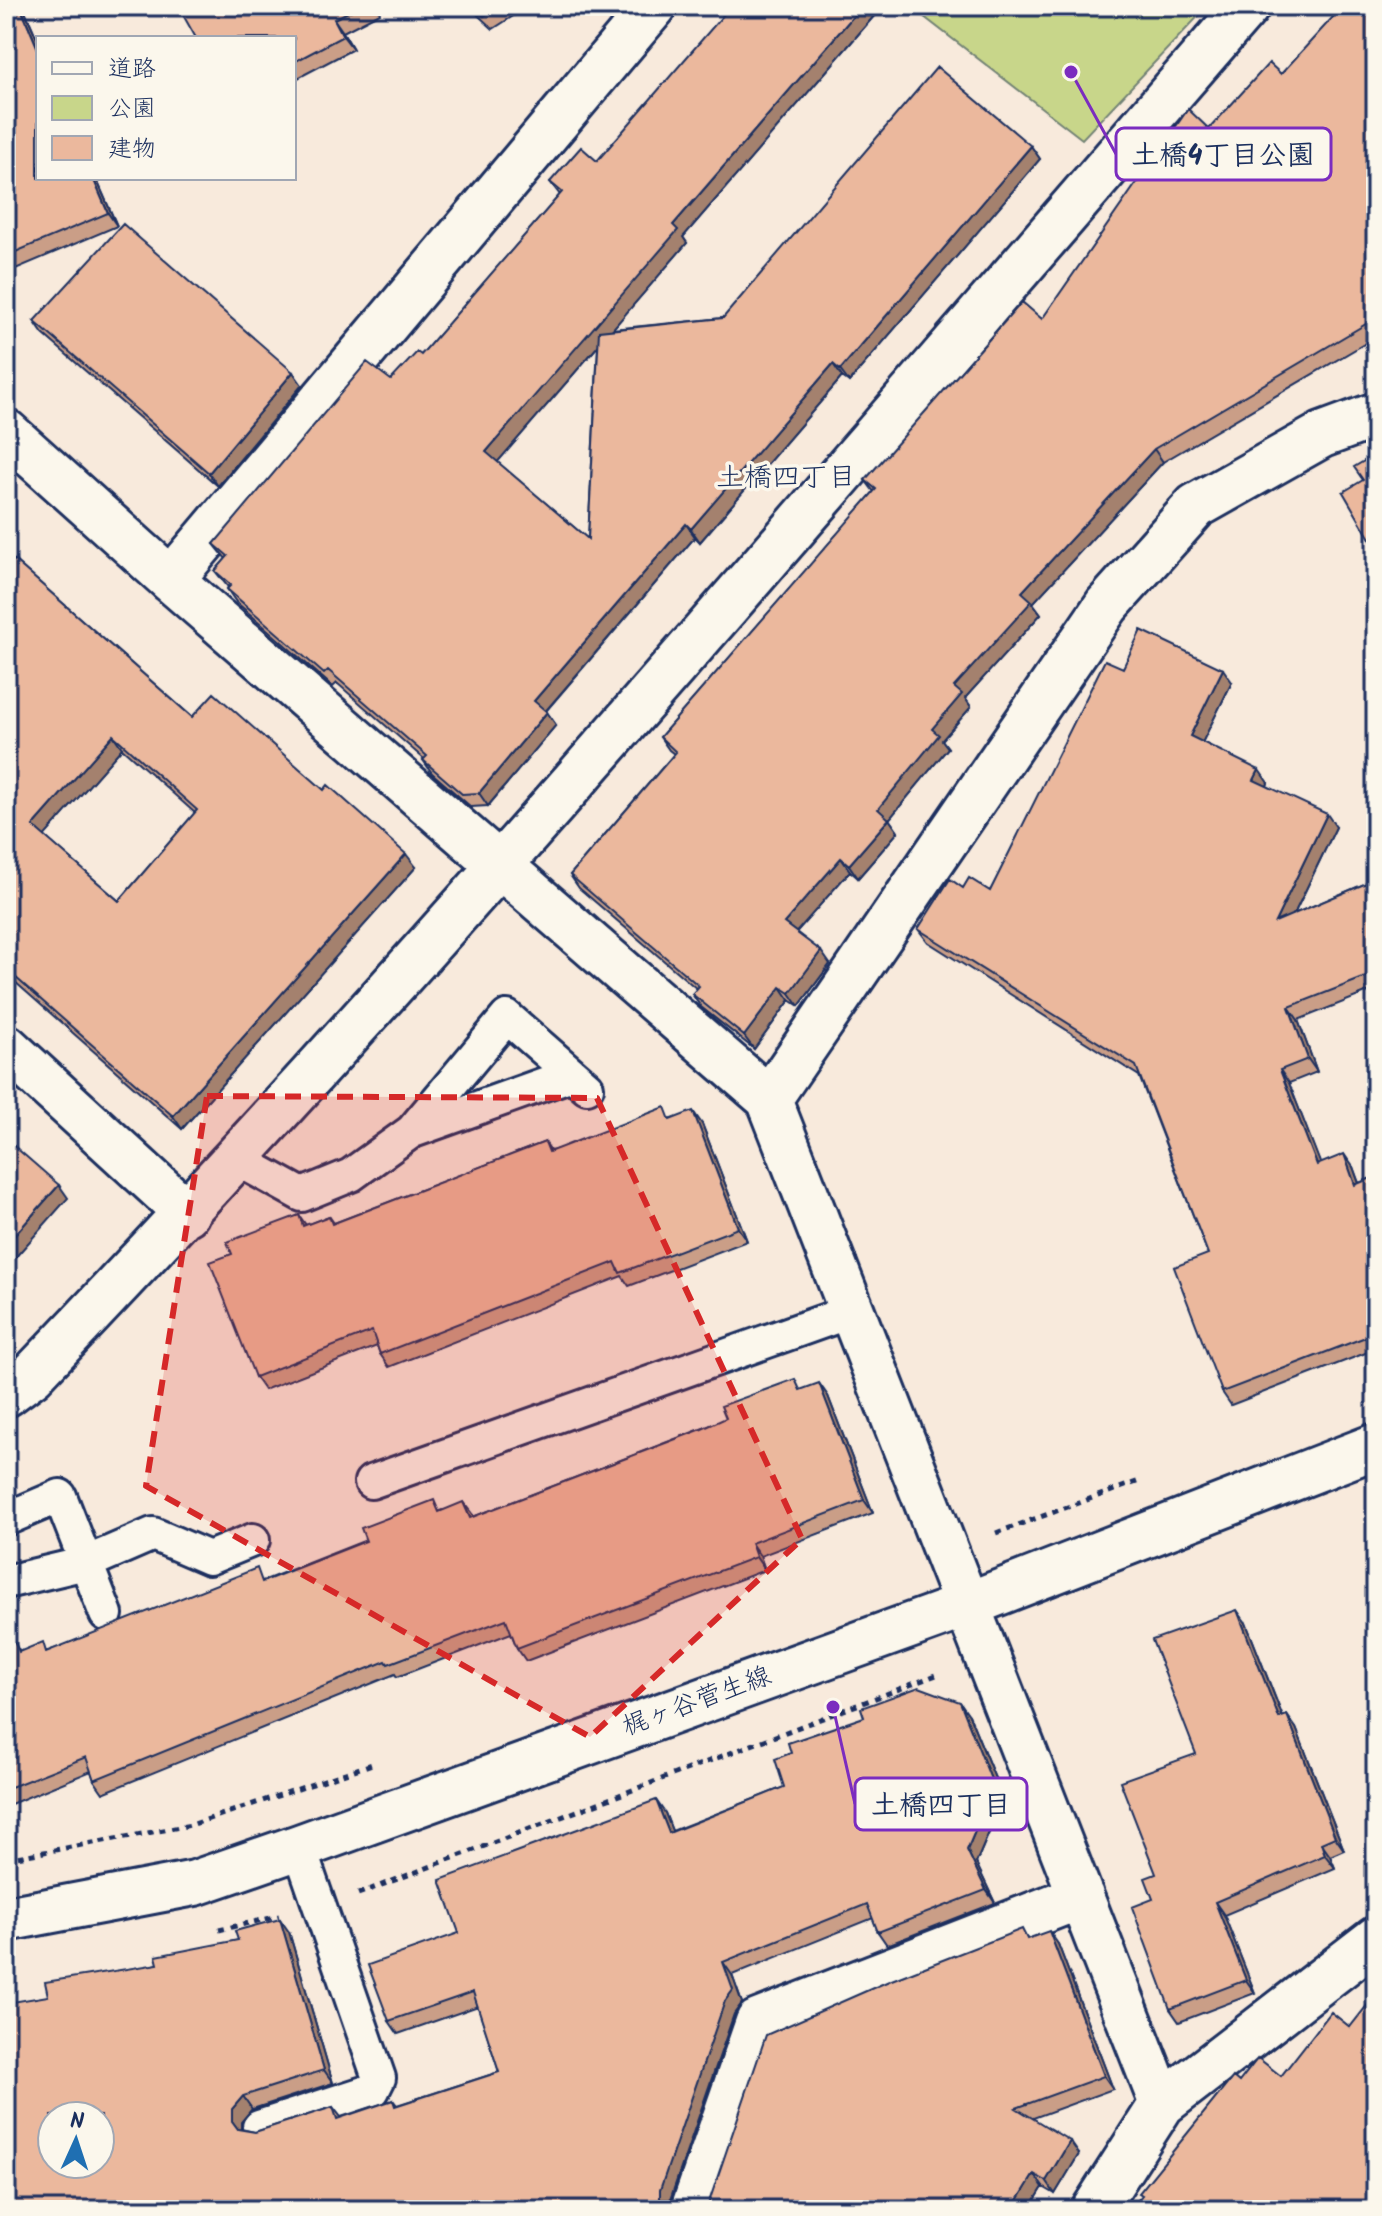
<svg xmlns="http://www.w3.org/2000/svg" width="1382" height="2216" font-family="Kalam,'Klee One',sans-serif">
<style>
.green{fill:#c8d68a;stroke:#728274;stroke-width:2}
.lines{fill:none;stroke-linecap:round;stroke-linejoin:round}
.lane-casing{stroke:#1b2f5e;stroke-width:38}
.street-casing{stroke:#1b2f5e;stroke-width:50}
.secondary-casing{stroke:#1b2f5e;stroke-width:50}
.path{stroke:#1b2f5e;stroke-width:5;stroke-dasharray:6 6;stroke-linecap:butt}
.lane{stroke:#fbf7ec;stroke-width:32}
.street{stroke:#fbf7ec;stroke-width:44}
.secondary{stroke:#fbf7ec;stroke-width:44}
.wall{fill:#ca9e87;stroke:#1b2f5e;stroke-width:2;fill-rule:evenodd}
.shaded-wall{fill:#a4816e;stroke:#1b2f5e;stroke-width:2}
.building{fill:#ebb89d;stroke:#1b2f5e;stroke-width:2;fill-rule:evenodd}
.marked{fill:#d62828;fill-opacity:0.2;stroke:#d62828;stroke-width:6;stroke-dasharray:16 10;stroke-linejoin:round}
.labels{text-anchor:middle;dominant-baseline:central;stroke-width:7;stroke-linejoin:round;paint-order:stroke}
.street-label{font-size:26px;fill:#1b2f5e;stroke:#fbf7ec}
.neighbourhood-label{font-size:28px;fill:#1b2f5e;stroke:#fbf7ec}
.leader{fill:none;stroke:#7b2cbf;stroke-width:3}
.callout-dot{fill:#7b2cbf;stroke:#fbf7ec;stroke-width:3}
.callout{fill:#fbf7ec;stroke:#7b2cbf;stroke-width:3}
.callout-label{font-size:28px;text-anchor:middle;font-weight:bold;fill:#1b2f5e}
</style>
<rect width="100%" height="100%" fill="#f8eadc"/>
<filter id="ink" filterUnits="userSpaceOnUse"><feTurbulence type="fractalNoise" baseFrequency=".0125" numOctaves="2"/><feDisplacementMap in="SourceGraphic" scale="16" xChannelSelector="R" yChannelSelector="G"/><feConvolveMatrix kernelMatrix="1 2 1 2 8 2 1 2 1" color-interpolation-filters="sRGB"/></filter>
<g filter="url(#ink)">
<path class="green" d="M910 6H1208L1082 139Z"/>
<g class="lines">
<g class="lane-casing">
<path id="lane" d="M413 1131 572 1074
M235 1158 302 1195 351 1175 412 1131 507 1017 587 1087
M371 1482 852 1311
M6 1519 60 1496 106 1614
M6 1582 86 1563 153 1534 209 1558 253 1540
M259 2127 373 2090 379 2078 299 1847"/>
</g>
<g class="street-casing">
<path id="street" d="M6 432 171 580 769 1099 1162 2104
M171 580 654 6
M6 1047 187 1213
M769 1099 1107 605 1196 506 1322 435 1376 415
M6 1394 32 1375C453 935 846 466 1247 6
M693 2210 758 2022 1081 1896
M1094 2210 1162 2104 1376 1939"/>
</g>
<g class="secondary-casing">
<path id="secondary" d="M6 1919 195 1883 299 1847 967 1605 1376 1446"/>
</g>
<path class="path" d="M996 1533 1142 1480
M6 1859 191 1825 372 1764
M358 1894 939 1674
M219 1930 279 1916"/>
<use href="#lane" class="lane"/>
<use href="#street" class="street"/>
<use href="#secondary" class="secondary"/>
</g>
<path class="wall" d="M6 6H23L38 41V178H96L117 226 6 273Z
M178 6H376L380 13 343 32 353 49 294 80V38Z
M468 6H529L493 29Z
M1376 6V337L1163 462 1033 603 1041 614 965 698 971 707 942 740 948 748 889 819 898 832 858 878 850 871 796 932 830 964 799 1006 790 1000 754 1049 701 1007 692 994 697 989 579 888 570 875 674 754 669 750 660 737 874 492 865 480 1042 319 1209 129 1281 74Z
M881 8 683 237 687 243 612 329 723 318 1031 146 1040 159 849 382 842 377 700 542 695 537 546 711 556 725 488 806 471 807 432 773 423 760 424 759 337 683 333 687 236 602 227 589 228 587 215 571 226 559 214 544 391 380 421 355 560 195 550 182 597 161ZM598 346 588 539 497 462Z
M34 321 302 385 218 486 43 334Z
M6 553 192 717 324 790 416 867 182 1129 6 974ZM122 748 195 813 119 901 44 836Z
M1123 668 1232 682 1202 742 1268 783 1267 786 1336 827 1294 914 1376 879V989L1298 1020 1317 1072 1289 1083 1320 1164 1353 1167 1359 1183 1376 1176V1349L1231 1405 1222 1392 1208 1254 1139 1076 928 942 918 929 963 888 990 891Z
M673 1119 702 1124 747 1241 629 1286 622 1276 389 1367 380 1354 377 1346 264 1390 255 1377 232 1254 299 1215 306 1225 329 1216 334 1223 545 1142 551 1151Z
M802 1390 828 1396 873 1513 760 1556 765 1570 526 1661 517 1648 511 1633 397 1677 395 1674 103 1793 94 1780 91 1771 6 1806V1643L22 1651H48L265 1580 442 1510 473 1517Z
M1246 1623 1283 1717 1296 1728 1344 1850 1330 1856 1335 1868 1224 1915 1255 1993 1179 2022 1170 2009 1153 1899 1156 1874 1196 1754Z
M969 1715 1012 1820 990 1830 976 1863 995 1903 887 1945 878 1932 873 1918 732 1975 742 2003 734 2014 669 2203 6 2210 48 1996 158 1964 289 1932 333 2083 252 2109 241 2122V2129L255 2132 333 2107 341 2117 393 2100 397 2105 499 2072 478 2006 398 2034 389 2021 459 1933 665 1813 672 1831Z
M1029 1938 1058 1944 1113 2089 1033 2118 1079 2154 1055 2194 1043 2187 1029 2210H704Z"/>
<path class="shaded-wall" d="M20 6H23L38 41V49Z
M862 6H879L881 8 683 237 687 243 495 465 486 452 673 225Z
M334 19 343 32 353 49 343 36Z
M1031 146 1040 159 849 382 840 370Z
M93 178H96L117 226 108 213Z
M833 364 842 377 700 542 691 529Z
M293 372 302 385 218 486 209 473Z
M1154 449 1163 462 1033 603 1041 614 965 698 971 707 942 740 948 748 887 822 878 809 932 729 954 687 1022 592Z
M686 524 695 537 543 714 534 701Z
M1223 669 1232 682 1199 749 1190 736Z
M547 712 556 725 488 806 479 793Z
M113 735 122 748 42 839 33 826Z
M1259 770 1268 783 1264 793 1254 780Z
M1327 814 1336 827 1284 935 1275 922Z
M889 819 898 832 858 878 849 865Z
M406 854 416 867 182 1129 173 1116Z
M841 858 850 871 793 936 784 923Z
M821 951 830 964 799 1006 790 993Z
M781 987 790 1000 754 1049 744 1036Z
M1289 1007 1298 1020 1317 1072 1308 1059Z
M1280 1070 1289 1083 1326 1178 1317 1165Z
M693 1111 702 1124 747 1241 738 1228Z
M1344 1154 1353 1167 1364 1198 1355 1185Z
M59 1185 68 1198 6 1268V1245Z
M819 1383 828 1396 873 1513 864 1500Z
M463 1502 473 1515 479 1531 470 1518Z
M751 1543 760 1556 765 1570 756 1557Z
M1237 1610 1246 1623 1288 1731 1279 1718Z
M960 1702 969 1715 1012 1820 1002 1807Z
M1287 1715 1296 1728 1344 1850 1335 1837Z
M656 1800 665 1813 678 1846 669 1833Z
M981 1817 990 1830 976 1863 995 1903 986 1890 967 1850Z
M1321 1843 1330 1856 1335 1868 1325 1855Z
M1215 1902 1224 1915 1255 1993 1246 1980Z
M280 1919 289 1932 333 2083 324 2070Z
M1049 1931 1058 1944 1113 2089 1104 2076Z
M723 1962 732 1975 742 2003 734 2014 669 2203V2210H664L660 2202V2190Z
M243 2096 252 2109 241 2122V2134L232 2121V2109Z
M1070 2141 1079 2154 1055 2194 1046 2181Z
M1034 2174 1043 2187 1029 2210H1012Z"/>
<path class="building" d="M6 6H20L38 49V178H93L108 213 6 256Z
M178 6H360L334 19 343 36 294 62V38H196Z
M473 6H500L484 16Z
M731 6H862L673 225 678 230 486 452 588 539 599 331 723 318 937 67 1031 146 840 370 833 364 691 529 686 524 534 701 547 712 479 793 462 794 423 760 427 756 328 670 324 674 227 589 231 585 215 571 228 556 214 544 367 362 391 380 417 352 421 355 562 192 550 182 581 147 597 161Z
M1343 6H1376V318L1154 449 1022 592 1032 601 954 687 962 694 932 729 939 735 878 809 889 819 849 865 841 858 784 923 821 951 790 993 781 987 744 1036 692 994 699 986 570 875 676 752 660 737 876 489 865 480 1022 302 1042 319 1188 109 1209 129 1269 63 1281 74Z
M123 224 293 372 209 473 34 321Z
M1376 454V549L1343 492 1363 480 1354 467Z
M6 553 192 717 214 693 324 790 328 785 406 854 173 1116 6 969ZM113 735 197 810 119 901 33 826Z
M1141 630 1223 669 1190 736 1259 770 1254 780 1327 814 1275 922 1376 879V973L1289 1007 1308 1059 1280 1070 1317 1165 1344 1154 1355 1185 1376 1176V1333L1222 1392 1174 1267 1208 1254 1136 1066 918 929 950 879 963 888 969 878 990 891 1105 660 1123 668Z
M665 1107 670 1120 693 1111 738 1228 620 1273 615 1262 380 1354 372 1331 255 1377 210 1262 232 1254 227 1242 299 1215 303 1226 329 1216 332 1224 545 1142 549 1152Z
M6 1139 59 1185 6 1245Z
M795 1379 800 1390 819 1383 864 1500 751 1543 756 1557 517 1648 506 1619 388 1664 386 1661 94 1780 86 1757 6 1789V1643L14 1640 19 1652 43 1642 46 1652 257 1568 262 1582 366 1541 361 1528 434 1500 439 1512 463 1502 470 1518 702 1429 726 1418 721 1406Z
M1237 1610 1279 1718 1287 1715 1335 1837 1321 1843 1325 1855 1215 1902 1246 1980 1170 2009 1132 1907 1153 1899 1145 1878 1156 1874 1120 1781 1196 1754 1152 1640Z
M919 1687 960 1702 1002 1807 981 1817 967 1850 986 1890 878 1932 867 1904 723 1962 733 1990 725 2001 660 2190V2202L664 2210H6V2003L48 1996 45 1982 158 1964 156 1956 238 1940 235 1931 280 1919 324 2070 243 2096 232 2109V2121L238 2129 255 2132 333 2107 337 2119 393 2100 395 2106 499 2072 473 1992 389 2021 368 1965 459 1933 440 1880 656 1800 669 1833 784 1787 775 1759 791 1753 788 1743 864 1717 861 1708ZM52 2116H100V2164H52Z
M1022 1929 1027 1939 1049 1931 1104 2076 1016 2108 1070 2141 1046 2181 1034 2174 1012 2210H704L708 2205 766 2035 889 1981Z
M1376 1994V2210H1130L1142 2195 1139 2193 1233 2077 1239 2082 1258 2058 1281 2076 1331 2012 1350 2027Z"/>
</g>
<path class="marked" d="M207 1096 597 1098 802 1539 590 1737 146 1486Z"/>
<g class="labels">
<g class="street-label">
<text transform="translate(697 1702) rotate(-20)">梶ヶ谷菅生線</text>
</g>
<g class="neighbourhood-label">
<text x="786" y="478">土橋四丁目</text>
</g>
</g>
<path class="leader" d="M1071 72L1116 154M833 1707L855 1804"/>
<g class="callout-dot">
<circle cx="1071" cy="72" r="8"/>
<circle cx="833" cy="1707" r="8"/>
</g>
<g class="callout">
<rect x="1116" y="128" width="215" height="52" rx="8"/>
<rect x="855" y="1778" width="172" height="52" rx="8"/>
</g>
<g class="callout-label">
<text x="1223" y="164">土橋4丁目公園</text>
<text x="941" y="1814">土橋四丁目</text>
</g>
<rect width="1382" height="2216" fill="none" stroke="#fbf7ec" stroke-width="32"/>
<rect x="16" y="16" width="1350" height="2184" fill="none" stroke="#1b2f5e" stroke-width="3" filter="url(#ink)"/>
<rect x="36" y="36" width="260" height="144" fill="#fbf7ec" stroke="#a1a7b3" stroke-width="2"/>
<rect x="52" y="62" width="40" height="12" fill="#fbf7ec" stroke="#a1a7b3" stroke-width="2"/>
<text x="108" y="76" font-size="24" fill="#1b2f5e">道路</text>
<rect x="52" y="96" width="40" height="24" fill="#c8d68a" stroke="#a1a7b3" stroke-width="2"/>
<text x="108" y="116" font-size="24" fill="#1b2f5e">公園</text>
<rect x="52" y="136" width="40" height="24" fill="#ebb89d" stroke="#a1a7b3" stroke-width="2"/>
<text x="108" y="156" font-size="24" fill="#1b2f5e">建物</text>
<g transform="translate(76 2140) rotate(3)"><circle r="38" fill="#fbf7ec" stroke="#a1a7b3" stroke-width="2"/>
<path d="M0-6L14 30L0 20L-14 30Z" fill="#1f6fb2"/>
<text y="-12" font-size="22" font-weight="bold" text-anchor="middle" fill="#1b2f5e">N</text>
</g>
</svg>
